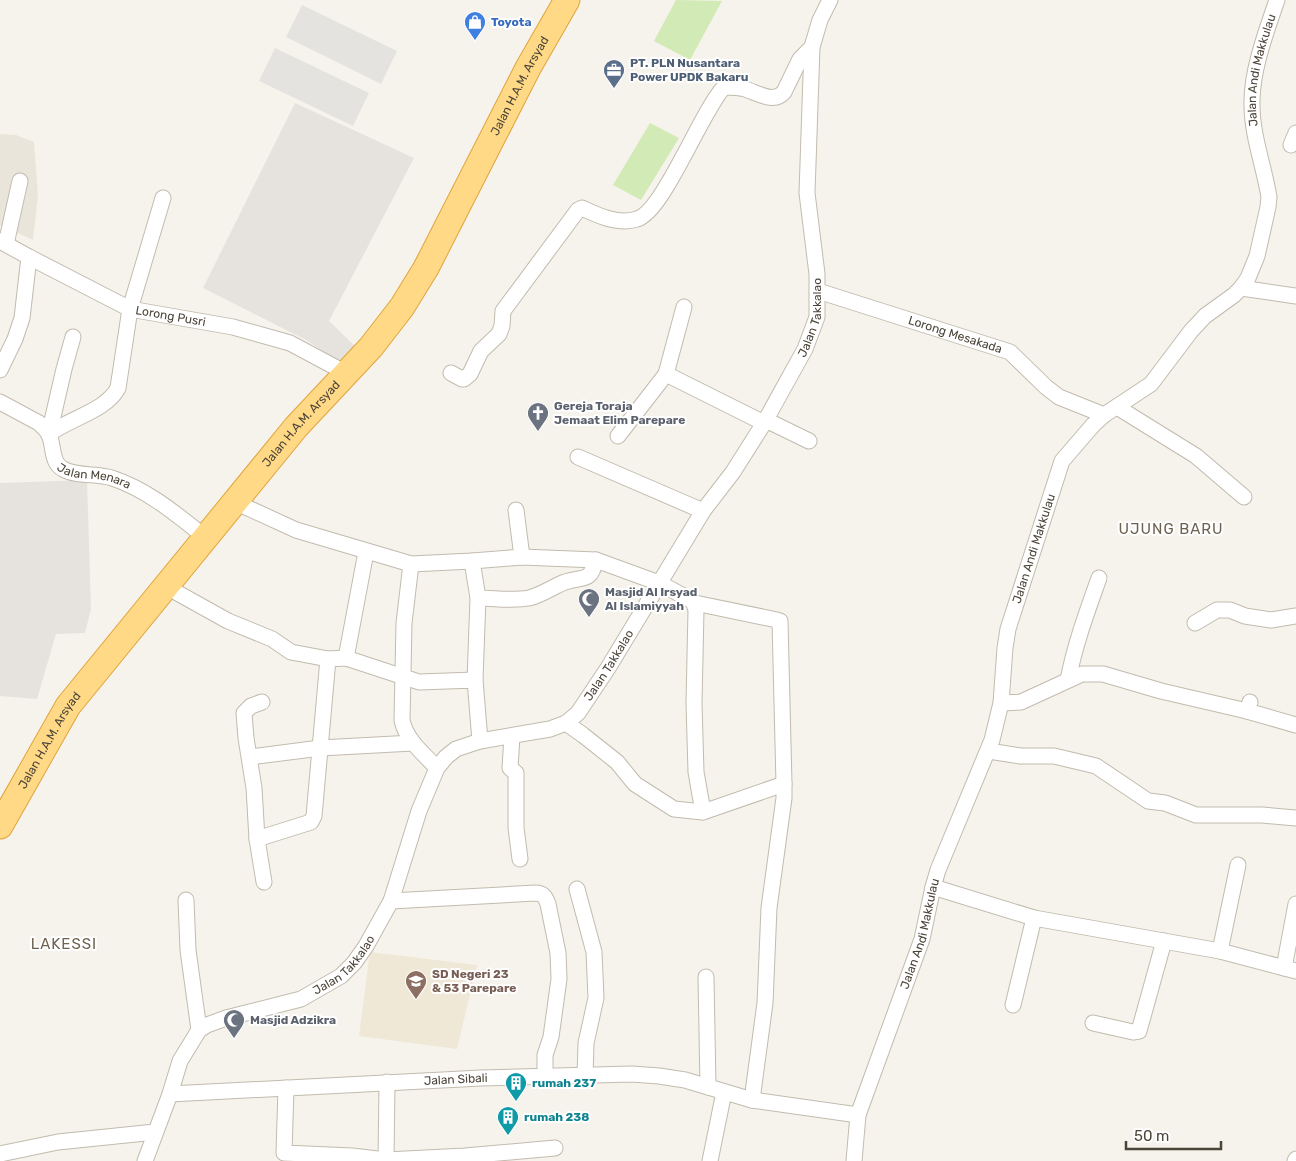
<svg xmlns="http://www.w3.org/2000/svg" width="1296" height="1161" font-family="Rubik,sans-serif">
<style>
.residential{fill:#eae5da}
.industrial{fill:#e6e2dd}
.education{fill:#efe8d6}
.green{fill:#d2eab5}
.parking{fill:#e5e3e0}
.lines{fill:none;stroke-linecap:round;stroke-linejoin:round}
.minor-casing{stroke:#c2bbae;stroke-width:17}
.trunk-casing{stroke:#e0a43c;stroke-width:27}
.minor{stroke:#fff;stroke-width:15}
.trunk{stroke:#ffd985;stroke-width:25}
.labels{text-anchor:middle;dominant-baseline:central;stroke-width:4;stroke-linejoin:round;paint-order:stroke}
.shop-label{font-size:12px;font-weight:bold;fill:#366cbe;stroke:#fff;text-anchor:start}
.service-label{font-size:12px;font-weight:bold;fill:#4e5e75;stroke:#fff;text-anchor:start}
.street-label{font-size:12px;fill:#4b4439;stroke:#fff}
.worship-label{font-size:12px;font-weight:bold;fill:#5b616d;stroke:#fff;text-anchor:start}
.education-label{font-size:12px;font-weight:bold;fill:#785e54;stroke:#fff;text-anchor:start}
.culture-label{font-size:12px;font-weight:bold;fill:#0d838f;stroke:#fff;text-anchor:start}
.quarter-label{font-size:15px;letter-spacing:1px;fill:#6e6250;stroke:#fff}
</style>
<rect width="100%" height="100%" fill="#f6f3ec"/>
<path class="residential" d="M0 134 16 135 34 142 38 195 33 240 0 225Z"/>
<path class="industrial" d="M295 103 414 158 329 321 360 351 347 367 306 340 203 288Z
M87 480 91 609 85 633 56 634 37 699 0 696V483Z"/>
<path class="education" d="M370 952 477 965 457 1049 359 1036Z"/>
<path class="green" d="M676 0 722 1 690 60 654 41Z
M650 123 679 138 641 200 613 185Z"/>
<path class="parking" d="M302 5 397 51 381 84 286 37Z
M275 48 369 93 353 126 259 81Z"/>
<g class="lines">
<g class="minor-casing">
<g id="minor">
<path d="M1291 145 1296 133"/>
<path id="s1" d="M0 241 29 257 130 309 233 327 290 343 346 373"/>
<path d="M6 244 20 181"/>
<path d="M1241 288 1296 296"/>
<path id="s2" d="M818 291 1010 352 1046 387 1059 397 1104 415"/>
<path d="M0 370 15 339 22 318 29 257"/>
<path d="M451 373 462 379H464L470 374 481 351 499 334 502 326 503 311 578 210 582 208C599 216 618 225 637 219 663 212 701 112 724 87 731 87 739 87 745 89 758 93 774 104 784 92L800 59 812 47"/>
<path d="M666 374 764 423"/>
<path id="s3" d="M0 402 39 423C43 427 47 430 49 435 54 445 51 463 63 469 77 477 97 473 112 478 148 490 176 514 205 537"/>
<path d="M1117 407 1196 456 1244 497"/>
<path d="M766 420 809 441"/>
<path d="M49 434C70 418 106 411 118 388L130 309 163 198"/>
<path d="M49 434 64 369 73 337"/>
<path d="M618 436 666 374 684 307"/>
<path d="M578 457 703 511"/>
<path d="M235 502 296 530 411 564 472 561 522 557 596 560 659 583 693 601 696 610 694 703 696 772 703 812"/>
<path d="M516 510 522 557"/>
<path d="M472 561 478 598C494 598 513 601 529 598 542 595 552 587 565 582 584 576 590 583 596 560"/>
<path d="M411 564 404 623 402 720C406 740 423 753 437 768"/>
<path d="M165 586 228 621 272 639 291 652 328 659 346 658 419 682 475 680 480 741"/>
<path d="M695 603 777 620 780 621 784 784"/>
<path d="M1195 623 1217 610H1230L1245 616 1271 620 1296 616"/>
<path d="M346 658 366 552"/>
<path d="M475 680 478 598"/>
<path d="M1068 680C1075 644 1087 612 1099 578"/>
<path d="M1250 702 1247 711 1296 725"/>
<path d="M1001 703 1021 702 1082 674H1103L1161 691 1247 711"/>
<path d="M566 723 583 735 617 762 635 784 674 809 703 812 784 784V798L769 908 765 1003 752 1100"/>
<path d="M512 736 510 768 516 773V828L520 859"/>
<path d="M989 751 1020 756H1054L1096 766 1148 801 1165 803 1196 815H1262L1296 818"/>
<path d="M250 757 320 748 413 743"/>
<path d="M257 839 254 788 246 738 244 713 251 706 262 702"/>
<path d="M264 882 257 839 311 822 314 816 328 659"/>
<path d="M933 887 1034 918 1220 951 1296 971"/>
<path d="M577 889 594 952 596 998 586 1043 585 1077"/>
<path d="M186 900 188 950 199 1030"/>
<path d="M391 901 535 893C543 893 545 896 548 904L558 953 559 979 551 1037 545 1055V1077"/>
<path d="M1220 951 1238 865"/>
<path d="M1284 968 1296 904"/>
<path d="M706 977 708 1087"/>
<path d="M1013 1005 1034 918"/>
<path d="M1093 1023 1133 1032 1139 1031 1164 941"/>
<path d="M286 1088 284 1153 352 1156 386 1160 465 1156 555 1148"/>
<path id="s4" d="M170 1094 481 1078 632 1074 659 1076 685 1080 752 1100 858 1115"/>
<path d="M0 1154 58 1142 155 1132"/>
<path id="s5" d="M145 1161 170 1094 180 1061 199 1030 207 1025 226 1018 301 999 341 976 354 963 366 946 391 901 419 811 437 768 446 757 456 749 480 741 550 729 566 723 578 713 608 668 703 511 733 472 764 423 805 349 817 317V274L807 193 812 47 820 20 830 0"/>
<path d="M386 1161 387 1082"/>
<path d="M710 1161 724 1092"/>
<path id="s6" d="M854 1161 858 1115 922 939 933 887 938 870 992 740 1001 703 1005 648 1008 629 1062 461 1093 425 1104 415 1151 384 1191 331 1205 316 1234 295 1241 288 1248 278 1257 256 1268 207 1269 197C1264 166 1252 136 1252 105 1251 72 1266 32 1277 0"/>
<path d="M1295 1161 1296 1159"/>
</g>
</g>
<g class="trunk-casing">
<g id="trunk">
<path id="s7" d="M0 826 68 706 296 427 371 347 402 307 426 268 528 68 567 0"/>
</g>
</g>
<use href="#minor" class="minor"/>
<use href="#trunk" class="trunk"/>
</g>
<defs>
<g id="shop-pin" transform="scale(1.125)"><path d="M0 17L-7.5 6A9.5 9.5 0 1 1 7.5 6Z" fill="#3f7fe0" stroke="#fff"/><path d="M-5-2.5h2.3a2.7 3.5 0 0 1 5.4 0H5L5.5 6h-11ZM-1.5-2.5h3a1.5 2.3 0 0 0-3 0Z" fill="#fff"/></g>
<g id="office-pin" transform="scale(1.125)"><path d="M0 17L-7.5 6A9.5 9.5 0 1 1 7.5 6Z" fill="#5c6f8a" stroke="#fff"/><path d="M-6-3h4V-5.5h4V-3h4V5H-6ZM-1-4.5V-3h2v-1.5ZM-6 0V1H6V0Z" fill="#fff"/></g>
<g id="church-pin" transform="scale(1.125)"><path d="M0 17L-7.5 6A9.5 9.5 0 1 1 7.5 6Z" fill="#6b7280" stroke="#fff"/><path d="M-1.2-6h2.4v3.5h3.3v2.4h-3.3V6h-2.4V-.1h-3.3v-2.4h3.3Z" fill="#fff"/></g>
<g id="mosque-pin" transform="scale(1.125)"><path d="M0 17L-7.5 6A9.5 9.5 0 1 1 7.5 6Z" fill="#6b7280" stroke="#fff"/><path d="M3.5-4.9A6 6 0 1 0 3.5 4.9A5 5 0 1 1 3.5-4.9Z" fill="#fff"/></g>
<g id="school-pin" transform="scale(1.125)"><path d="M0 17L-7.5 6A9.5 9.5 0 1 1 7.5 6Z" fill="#8d6e63" stroke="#fff"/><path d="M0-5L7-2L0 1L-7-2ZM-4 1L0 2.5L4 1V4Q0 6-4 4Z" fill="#fff"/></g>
<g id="building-pin" transform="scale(1.125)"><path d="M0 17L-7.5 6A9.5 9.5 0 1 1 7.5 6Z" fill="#0f9aa8" stroke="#fff"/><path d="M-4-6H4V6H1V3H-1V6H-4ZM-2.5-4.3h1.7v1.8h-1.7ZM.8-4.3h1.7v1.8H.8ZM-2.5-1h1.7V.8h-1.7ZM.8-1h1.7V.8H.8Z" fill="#fff"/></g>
</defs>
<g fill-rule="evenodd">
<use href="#shop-pin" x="475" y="22"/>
<use href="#office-pin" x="614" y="70"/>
<use href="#church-pin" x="538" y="413"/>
<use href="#mosque-pin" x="589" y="599"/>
<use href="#school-pin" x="416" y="981"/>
<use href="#mosque-pin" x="234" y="1020"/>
<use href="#building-pin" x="516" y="1083"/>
<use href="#building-pin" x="508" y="1117"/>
</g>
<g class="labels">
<g class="shop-label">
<text x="491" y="22">Toyota</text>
</g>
<g class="service-label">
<text x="630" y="63">PT. PLN Nusantara<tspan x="630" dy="14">Power UPDK Bakaru</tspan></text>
</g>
<g class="street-label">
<text stroke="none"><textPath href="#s6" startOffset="1211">Jalan Andi Makkulau</textPath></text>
<text stroke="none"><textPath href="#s7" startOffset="909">Jalan H.A.M. Arsyad</textPath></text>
<text stroke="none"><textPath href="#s1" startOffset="188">Lorong Pusri</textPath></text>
<text stroke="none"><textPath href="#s5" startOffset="1145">Jalan Takkalao</textPath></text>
<text stroke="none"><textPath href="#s2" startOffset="144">Lorong Mesakada</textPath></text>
<text stroke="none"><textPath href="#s7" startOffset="504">Jalan H.A.M. Arsyad</textPath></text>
<text stroke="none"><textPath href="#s3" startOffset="130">Jalan Menara</textPath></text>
<text stroke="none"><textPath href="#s6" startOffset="642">Jalan Andi Makkulau</textPath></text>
<text stroke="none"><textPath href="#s5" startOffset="740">Jalan Takkalao</textPath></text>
<text stroke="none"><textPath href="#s7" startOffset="99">Jalan H.A.M. Arsyad</textPath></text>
<text stroke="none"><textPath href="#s6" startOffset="238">Jalan Andi Makkulau</textPath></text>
<text stroke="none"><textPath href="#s5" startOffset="305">Jalan Takkalao</textPath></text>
<text stroke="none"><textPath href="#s4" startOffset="286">Jalan Sibali</textPath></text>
</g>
<g class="worship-label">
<text x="554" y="406">Gereja Toraja<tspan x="554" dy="14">Jemaat Elim Parepare</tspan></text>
<text x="605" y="592">Masjid Al Irsyad<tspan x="605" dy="14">Al Islamiyyah</tspan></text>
<text x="250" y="1020">Masjid Adzikra</text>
</g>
<g class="education-label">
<text x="432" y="974">SD Negeri 23<tspan x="432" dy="14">&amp; 53 Parepare</tspan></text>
</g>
<g class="culture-label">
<text x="532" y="1083">rumah 237</text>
<text x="524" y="1117">rumah 238</text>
</g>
<g class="quarter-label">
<text x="1171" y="529">UJUNG BARU</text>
<text x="64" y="944">LAKESSI</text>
</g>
</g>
<path d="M1126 1141v8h95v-8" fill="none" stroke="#4b4439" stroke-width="2.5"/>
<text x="1134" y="1141" font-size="15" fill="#4b4439" stroke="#ffffff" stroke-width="4" paint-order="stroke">50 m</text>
</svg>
